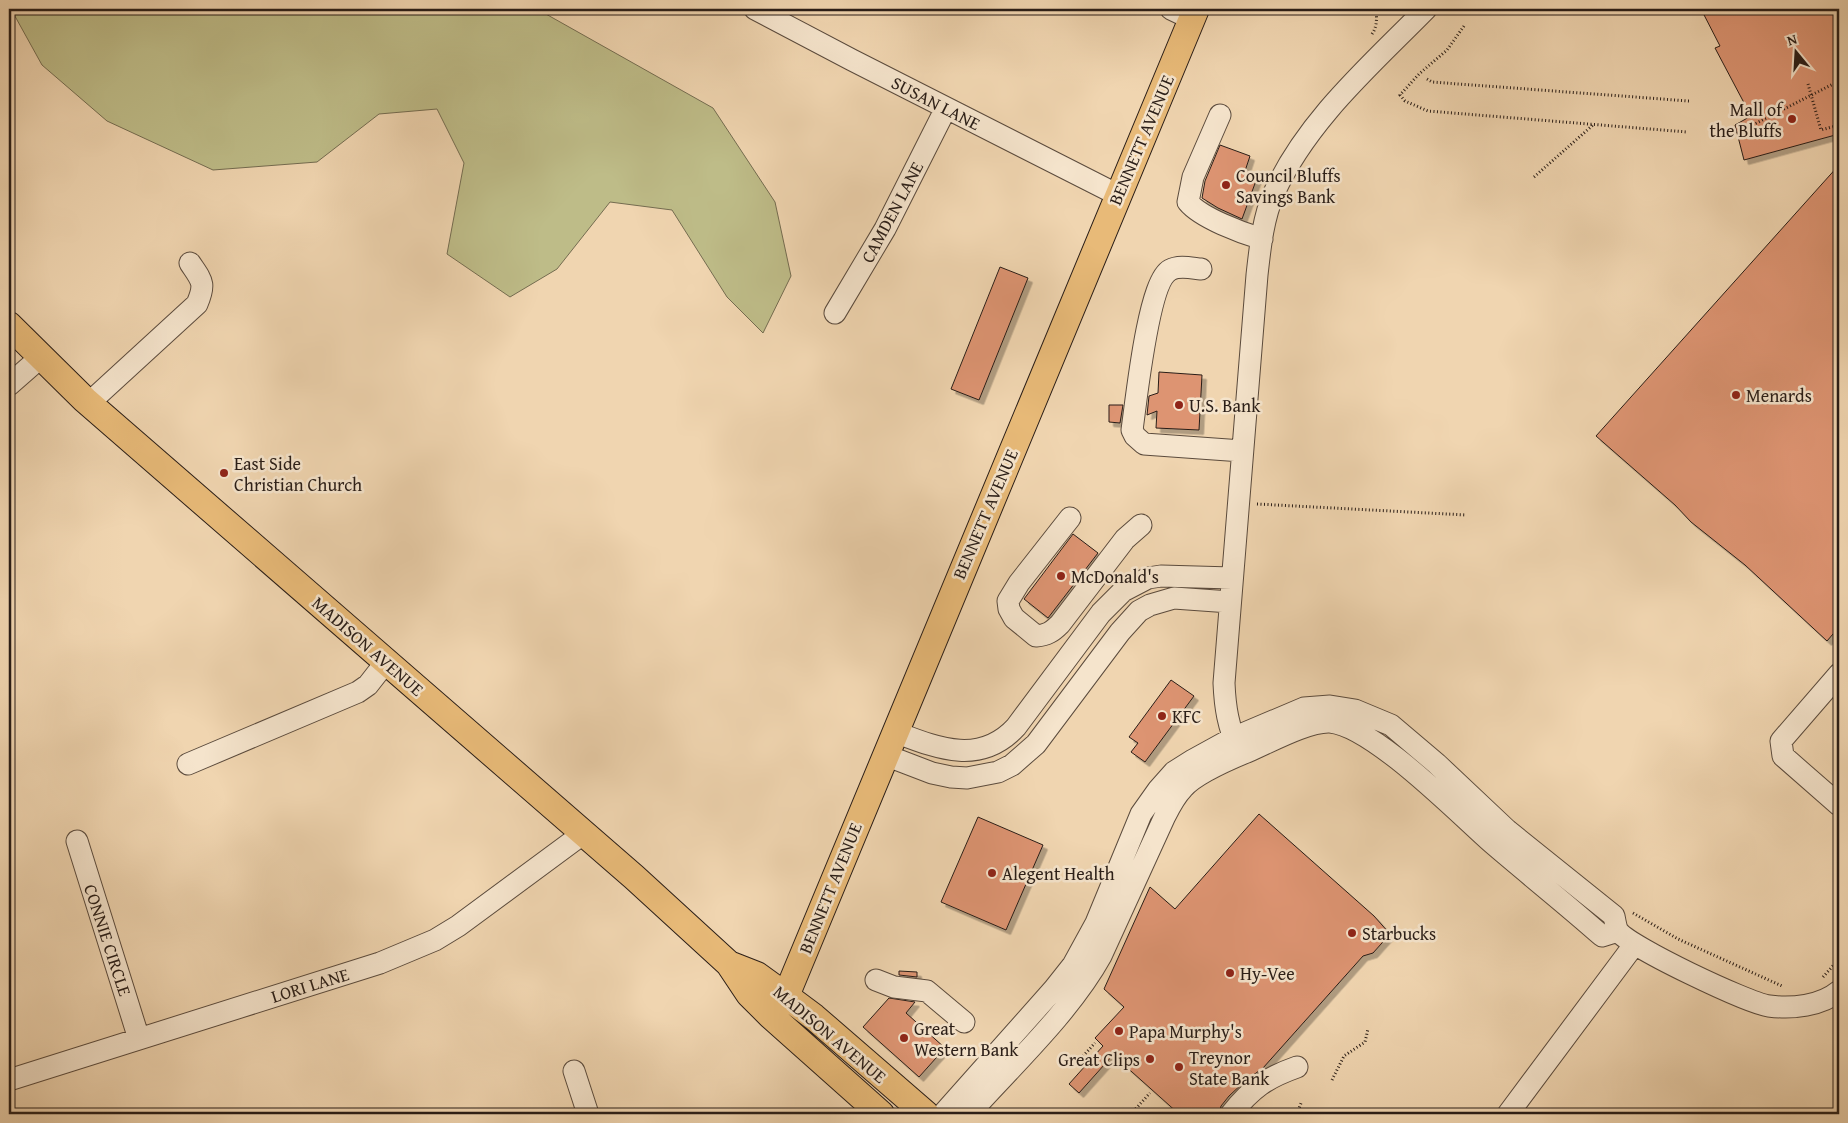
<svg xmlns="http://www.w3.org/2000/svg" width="1848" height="1123" font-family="'Gentium Book Plus',serif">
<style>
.green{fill:#bebc88;stroke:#746c50}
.building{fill:#dd9472;stroke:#291d17;filter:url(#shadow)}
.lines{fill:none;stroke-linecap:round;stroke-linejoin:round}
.minor-casing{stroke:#5b4b3d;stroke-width:23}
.major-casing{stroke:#291d17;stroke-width:28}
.path{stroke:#291d17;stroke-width:3;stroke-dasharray:1 2.5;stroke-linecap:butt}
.minor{stroke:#f5e4cc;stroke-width:21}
.major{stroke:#e8ba78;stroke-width:26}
.poi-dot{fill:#8f2418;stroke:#f5e4cc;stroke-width:2}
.labels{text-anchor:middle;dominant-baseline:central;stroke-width:5;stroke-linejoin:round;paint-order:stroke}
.street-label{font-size:18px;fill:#291d17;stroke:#f5e4cc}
.poi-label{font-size:18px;fill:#291d17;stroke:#f5e4cc;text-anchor:start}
</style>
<defs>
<filter id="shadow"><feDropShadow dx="4.5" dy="4.5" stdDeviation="0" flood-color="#0004"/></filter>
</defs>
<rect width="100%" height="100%" fill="#f0d5b0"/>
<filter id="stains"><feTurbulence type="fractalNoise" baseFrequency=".004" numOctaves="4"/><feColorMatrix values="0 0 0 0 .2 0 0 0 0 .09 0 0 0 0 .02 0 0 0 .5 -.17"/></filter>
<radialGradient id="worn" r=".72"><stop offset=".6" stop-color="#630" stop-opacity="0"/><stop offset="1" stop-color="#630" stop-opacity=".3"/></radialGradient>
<path class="green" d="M11 9H537L713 108 775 202 791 276 763 333 727 297 672 210 610 202 557 269 510 297 447 254 464 163 437 109 379 114 317 162 213 170 107 121 42 65Z"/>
<path class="building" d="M1701 9H1839V134L1744 160 1735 125 1751 116 1715 48 1720 46Z
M1220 145 1250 156 1244 174 1257 178 1242 219 1218 208 1202 198 1205 181Z
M1839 165V627L1827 641 1745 565 1691 522 1675 505 1596 436Z
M1000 267 1028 278 979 400 951 389Z
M1159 372 1202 375 1199 430 1156 428 1157 411 1147 415 1149 396 1158 393Z
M1109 405H1123L1120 423 1109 422Z
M1073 534 1098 553 1048 618 1024 599Z
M1171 680 1194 696 1145 762 1131 752 1138 743 1129 737Z
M1259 814 1374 916 1390 934 1373 953 1363 956 1263 1068 1245 1081 1229 1096 1221 1106 1219 1114H1179L1113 1055 1079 1093 1069 1084 1103 1046 1095 1038 1124 1007 1104 989 1150 887 1175 909Z
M978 817 1043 845 1006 930 941 902Z
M899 971 917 972V977L899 975Z
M889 998 915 1002 906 1013 945 1048 919 1077 863 1027Z"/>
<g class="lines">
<g class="minor-casing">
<path id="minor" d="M755 9 852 60 1118 195
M1171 9 1192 19
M1220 115 1193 177 1188 202C1201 218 1242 233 1262 239
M1201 269C1191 268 1179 265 1170 270 1148 282 1136 403 1132 430L1135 436 1144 444 1242 451
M835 313 885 229 946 108
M9 385 41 357
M89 403 197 304C206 283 202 281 190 263
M1070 518 1019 583 1008 601 1009 609 1014 618 1036 636C1047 635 1052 632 1060 624L1125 539 1141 525
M1839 674 1781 741 1783 756 1839 805
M895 732C937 748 980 766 1016 727L1101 613 1123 591 1148 578 1161 576 1232 578
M1239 750C1228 727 1225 707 1224 683L1257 275C1260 248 1263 218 1274 193 1307 120 1371 65 1426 9
M885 755 932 773 951 777 967 778 998 772 1012 765 1036 744 1120 632 1139 611 1150 605 1174 598 1230 602
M188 764 358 692 368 685 386 662
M77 841 139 1039
M876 980 894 987 927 991 964 1022
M574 1071 588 1114
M9 1080 380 963 435 940 458 926 584 833
M943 1114 1054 989 1073 965 1096 923 1141 814 1158 790 1174 772 1193 760 1233 738 1304 708 1330 706 1355 710 1391 725 1437 764 1507 830 1614 916C1615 921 1616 928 1618 931 1629 947 1748 1003 1769 1006 1792 1009 1821 1006 1839 991
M969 1114C1012 1066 1070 1012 1101 956L1165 816C1170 806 1175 796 1183 788 1195 774 1232 758 1249 751 1270 742 1308 721 1330 722 1373 726 1458 813 1492 843 1528 874 1566 904 1602 936L1618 931
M1231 1114C1252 1088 1266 1078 1297 1067
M1508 1114 1634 945"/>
</g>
<g class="major-casing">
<path id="major" d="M9 325 85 400 634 877 729 964 749 994 771 1016 881 1114
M729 964 757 975 786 996 814 1017 926 1114
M771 1016 786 996 1196 9"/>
</g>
<path class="path" d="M1464 26 1447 50 1419 74 1400 95 1405 101 1428 111 1687 132
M1372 34C1377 27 1377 18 1376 9
M1427 79 1432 82 1689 101
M1808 84 1821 130 1839 125
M1737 133 1839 81
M1534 177 1593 125
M1257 504 1466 515
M1633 913 1678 939 1782 986
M1823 977 1839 959
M1076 1064 1095 1043
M1332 1080 1344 1056 1365 1042 1368 1029
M1131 1114 1150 1093
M1297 1114 1301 1103"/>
<use href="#minor" class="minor"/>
<use href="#major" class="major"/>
</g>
<g class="poi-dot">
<circle cx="1792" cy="119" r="5"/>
<circle cx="1226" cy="185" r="5"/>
<circle cx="1736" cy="395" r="5"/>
<circle cx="1179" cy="405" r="5"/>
<circle cx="224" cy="473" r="5"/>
<circle cx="1061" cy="576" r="5"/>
<circle cx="1162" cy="716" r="5"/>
<circle cx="992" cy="873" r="5"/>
<circle cx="1352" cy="933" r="5"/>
<circle cx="1230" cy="973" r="5"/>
<circle cx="1119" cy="1031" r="5"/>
<circle cx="904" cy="1038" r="5"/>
<circle cx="1150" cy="1059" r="5"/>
<circle cx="1179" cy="1067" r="5"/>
</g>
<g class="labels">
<g class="street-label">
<text transform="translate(936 103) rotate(27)">SUSAN LANE</text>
<text transform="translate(1141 140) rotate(-67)">BENNETT AVENUE</text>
<text transform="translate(892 212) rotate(-62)">CAMDEN LANE</text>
<text transform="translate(985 514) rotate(-67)">BENNETT AVENUE</text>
<text transform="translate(368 646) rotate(41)">MADISON AVENUE</text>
<text transform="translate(830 888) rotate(-68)">BENNETT AVENUE</text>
<text transform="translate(108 940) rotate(72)">CONNIE CIRCLE</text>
<text transform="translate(310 985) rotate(-17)">LORI LANE</text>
<text transform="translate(830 1034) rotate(40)">MADISON AVENUE</text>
</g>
<g class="poi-label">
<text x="1782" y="109" text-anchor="end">Mall of<tspan x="1782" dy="21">the Bluffs</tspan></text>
<text x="1236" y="175">Council Bluffs<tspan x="1236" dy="21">Savings Bank</tspan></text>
<text x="1746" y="395">Menards</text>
<text x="1189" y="405">U.S. Bank</text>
<text x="234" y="463">East Side<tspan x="234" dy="21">Christian Church</tspan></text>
<text x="1071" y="576">McDonald's</text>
<text x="1172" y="716">KFC</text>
<text x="1002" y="873">Alegent Health</text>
<text x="1362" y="933">Starbucks</text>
<text x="1240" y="973">Hy-Vee</text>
<text x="914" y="1028">Great<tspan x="914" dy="21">Western Bank</tspan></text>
<text x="1129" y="1031">Papa Murphy's</text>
<text x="1189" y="1057">Treynor<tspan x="1189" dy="21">State Bank</tspan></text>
<text x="1140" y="1059" text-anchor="end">Great Clips</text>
</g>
</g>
<rect width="1848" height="1123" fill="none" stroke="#f0d5b0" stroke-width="30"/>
<rect x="10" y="10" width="1828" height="1103" fill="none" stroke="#291d17" stroke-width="2.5"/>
<rect x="15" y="15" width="1818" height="1093" fill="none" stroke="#291d17"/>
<g transform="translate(1796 52) rotate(342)" stroke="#f5e4cc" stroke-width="4" paint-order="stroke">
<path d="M0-4L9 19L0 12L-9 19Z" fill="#291d17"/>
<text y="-8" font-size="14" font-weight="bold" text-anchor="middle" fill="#291d17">N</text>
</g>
<rect width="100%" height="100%" filter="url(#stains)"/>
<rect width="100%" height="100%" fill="url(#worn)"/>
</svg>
